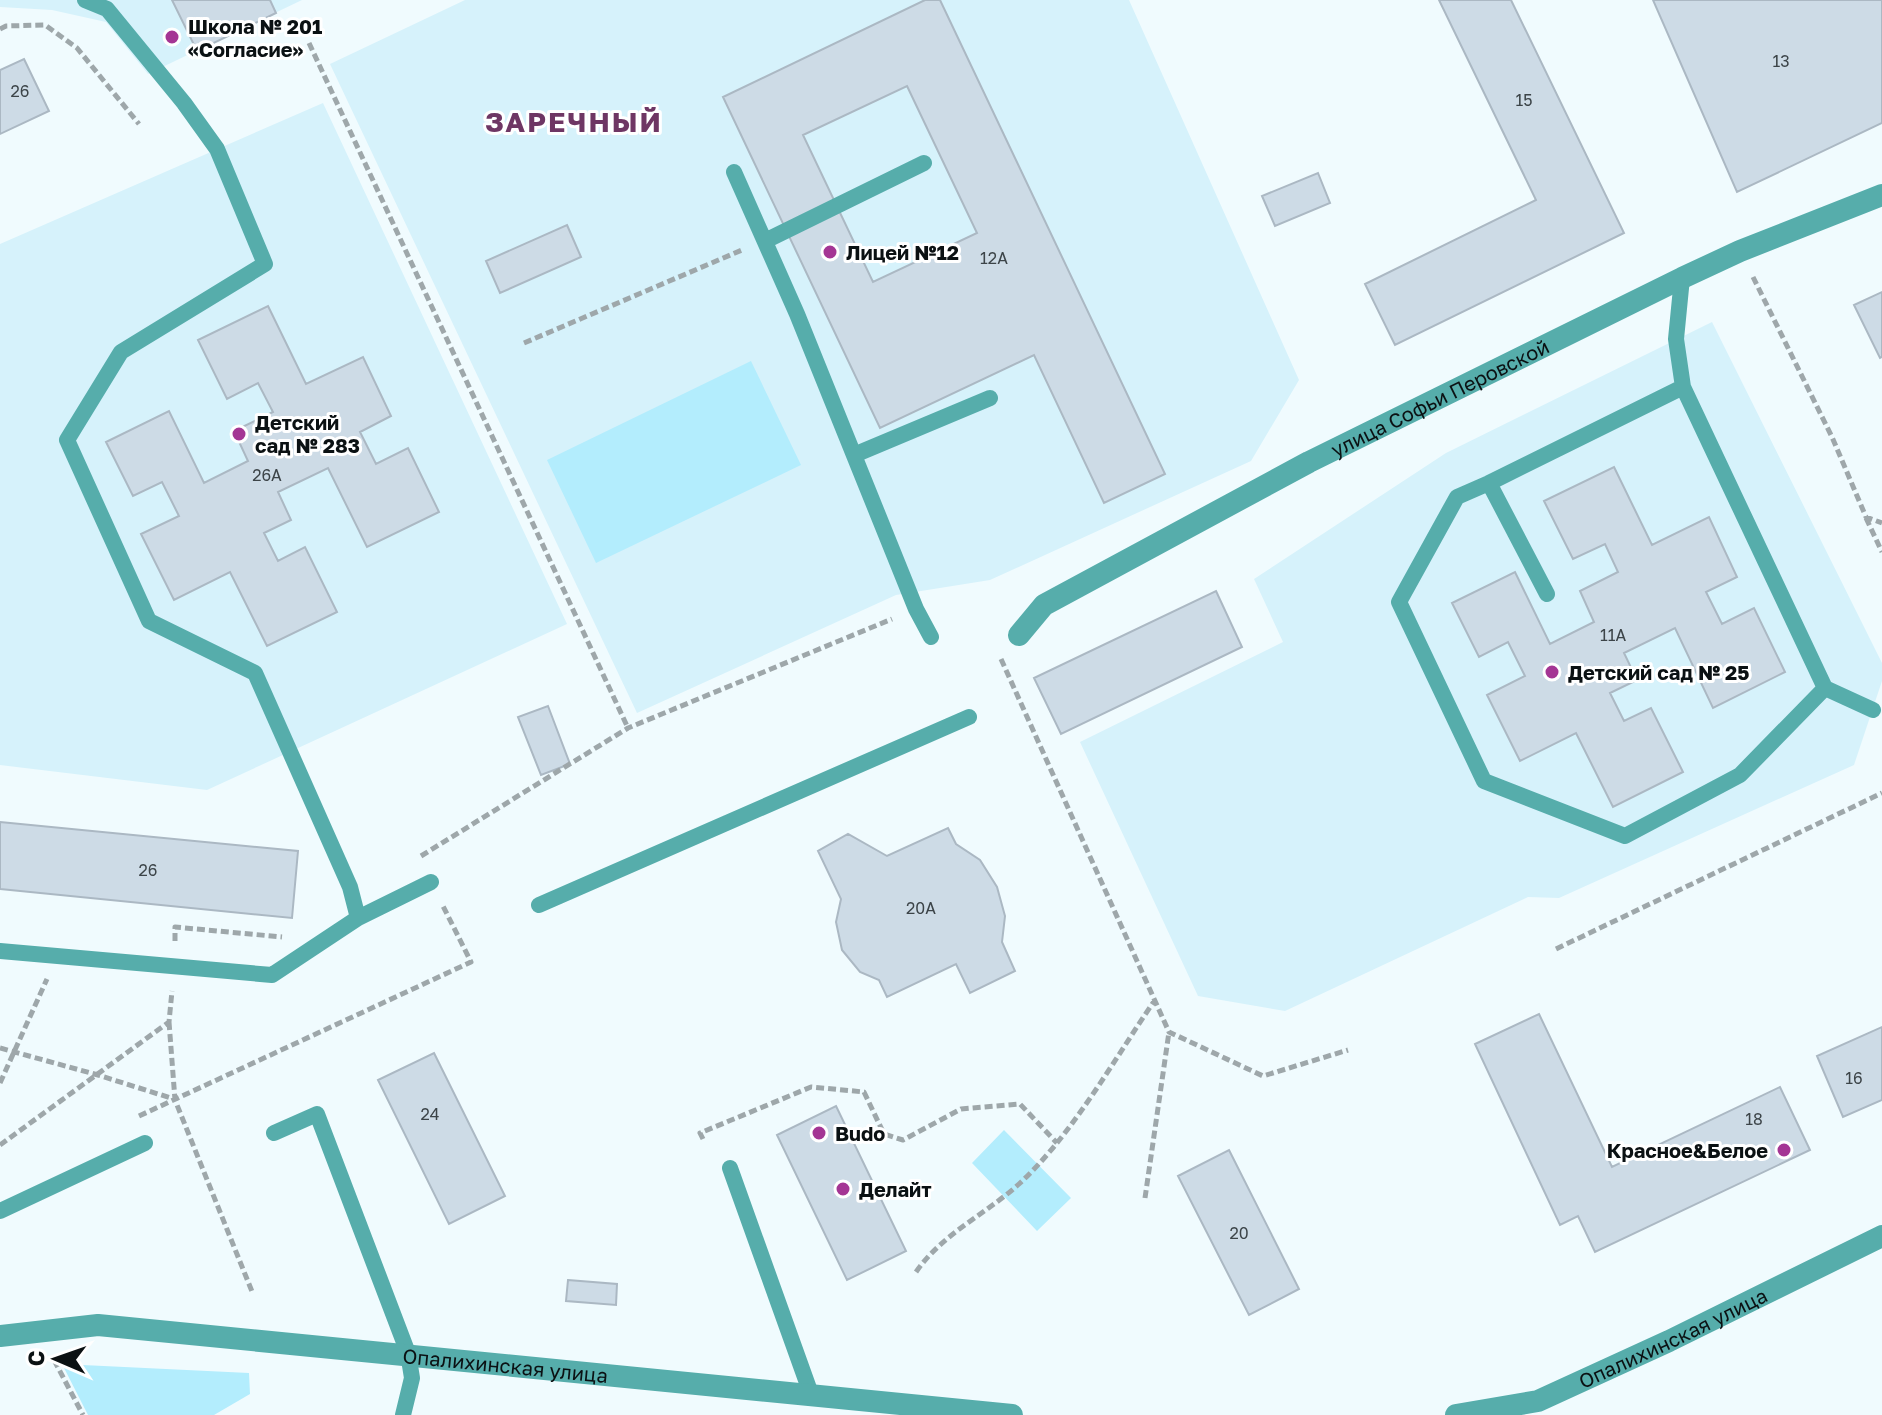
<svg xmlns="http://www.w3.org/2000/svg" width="1882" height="1415" font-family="'Golos Text',sans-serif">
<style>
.built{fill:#d6f2fb}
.green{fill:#b3edfd}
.building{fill:#cddbe6;stroke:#abb8c3;stroke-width:2;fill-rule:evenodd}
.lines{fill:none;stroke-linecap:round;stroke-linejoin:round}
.path{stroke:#9ea7aa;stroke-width:5;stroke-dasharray:8 4;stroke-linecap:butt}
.service{stroke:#56adab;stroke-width:16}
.minor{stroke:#56adab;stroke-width:22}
.tertiary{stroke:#56adab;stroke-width:22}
.poi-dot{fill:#a43594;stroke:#fff;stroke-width:3}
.labels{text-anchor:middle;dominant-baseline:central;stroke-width:6;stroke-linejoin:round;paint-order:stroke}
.number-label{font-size:16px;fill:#3c4448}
.poi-label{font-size:20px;font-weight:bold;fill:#0b1113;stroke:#fff;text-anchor:start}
.street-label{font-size:20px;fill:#0b1113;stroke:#fff}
.district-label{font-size:28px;font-weight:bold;letter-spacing:2px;fill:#6e3664;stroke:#fff}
</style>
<rect width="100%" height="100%" fill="#f0fbfe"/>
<path class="built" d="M0 0H302L148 74 106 22 52 10 0 7Z
M465 0H1129L1299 380 1251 461 990 580 896 595 637 713 330 64Z
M323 103 567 624 207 790 0 765V244Z
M1712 322 1882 663V681L1854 765 1559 898 1528 897 1285 1011 1198 996 1080 742 1283 642 1254 579 1446 453Z"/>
<path class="green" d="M751 361 801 465 596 563 547 460Z
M1004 1130 1071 1198 1037 1231 972 1163Z
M62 1364 249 1373 250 1394 214 1415H88Z"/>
<path class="building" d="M172 0H270L276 13 197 51Z
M925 0H940L1165 474 1104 503 1034 355 880 428 723 97ZM907 86 977 233 873 282 803 135Z
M1439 0H1511L1624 233 1395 345 1365 284 1536 200Z
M1653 0H1882V123L1737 192Z
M24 59 49 111 0 134V70Z
M1318 173 1330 203 1275 226 1262 196Z
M567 225 581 257 500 293 486 261Z
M1882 292V357L1880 358 1854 305Z
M268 306 306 384 363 357 391 416 360 432 376 464 408 448 439 512 367 547 328 468 278 492 291 520 264 533 278 561 305 547 337 612 267 646 230 572 174 600 141 534 179 516 162 482 133 496 106 442 169 411 204 483 248 461 234 431 273 412 258 383 227 399 198 340Z
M1614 467 1652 545 1709 517 1737 577 1706 592 1722 624 1754 608 1785 672 1713 708 1675 628 1624 653 1637 680 1610 693 1624 721 1651 708 1683 772 1613 807 1576 733 1520 761 1487 695 1525 676 1508 642 1479 657 1452 603 1515 572 1550 644 1594 622 1580 591 1618 572 1605 544 1573 559 1544 501Z
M1216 591 1242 647 1061 734 1034 678Z
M548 706 570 764 541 775 518 717Z
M0 822 298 851 292 918 0 889Z
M948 828 956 844 980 860 997 887 1005 916 1002 942 1015 971 970 993 956 964 887 997 879 980 860 972 842 950 836 922 841 899 818 851 848 834 887 856Z
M1539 1014 1612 1167 1780 1087 1810 1150 1595 1252 1578 1216 1560 1225 1475 1044Z
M1882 1027V1100L1843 1117 1817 1056Z
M434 1053 505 1196 449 1224 378 1080Z
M836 1106 906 1251 847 1280 777 1135Z
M1229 1150 1299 1289 1249 1315 1178 1176Z
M568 1280 617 1284 616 1305 566 1301Z"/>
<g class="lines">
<path class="path" d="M0 29 6 26 45 25 77 48 139 124
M309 43 628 728
M1753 277 1832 437 1866 517 1882 523
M524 343 742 250
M1866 518 1882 552
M1001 659 1169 1032 1263 1076 1348 1050
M421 856 628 728 892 619
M175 941V927L282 937
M1556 949 1882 793
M169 1022 175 1100 253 1294
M0 1048 98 1075 174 1099
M0 1083 47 979
M139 1116 471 962 442 904
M703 1139 700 1133 811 1087 864 1092 884 1134 903 1140 961 1109 1020 1104 1057 1143
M0 1145 169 1022 172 991
M1145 1198 1169 1032
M916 1272C942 1234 986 1214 1019 1184 1073 1134 1113 1061 1155 1000
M54 1360 83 1415"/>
<path class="service" d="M85 0 107 9 184 103 217 149 265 264 121 352 67 440 149 621 255 673 350 887 358 918
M734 172 797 314 916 609 931 637
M765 241 924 163
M1683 387 1825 688
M854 455 990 398
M1489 483 1683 387 1676 339 1682 278
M1547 594 1489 483 1457 497 1399 602 1484 781 1625 836 1740 775 1825 688 1873 710
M539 905 969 717
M0 951 272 975 358 918 431 882
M274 1133 317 1114 408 1353 412 1378 403 1415
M730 1168 811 1394
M0 1211 145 1143"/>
<path class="minor" id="s1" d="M1019 635 1044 605 1309 462 1682 278 1740 251 1882 195"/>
<g class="tertiary">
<path id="s2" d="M0 1336 98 1325 1012 1415"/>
<path id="s3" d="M1456 1415 1538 1401 1669 1341 1882 1236"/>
</g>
</g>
<g class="poi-dot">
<circle cx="172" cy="37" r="8"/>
<circle cx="830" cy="252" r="8"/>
<circle cx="239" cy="434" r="8"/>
<circle cx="1552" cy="672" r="8"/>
<circle cx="819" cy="1133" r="8"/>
<circle cx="1784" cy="1150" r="8"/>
<circle cx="843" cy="1189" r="8"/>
</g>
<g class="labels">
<g class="number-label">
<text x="1781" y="61">13</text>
<text x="20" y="91">26</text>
<text x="1524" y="100">15</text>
<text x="994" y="258">12А</text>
<text x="267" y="475">26А</text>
<text x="1613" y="635">11А</text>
<text x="148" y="870">26</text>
<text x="921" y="908">20А</text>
<text x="1854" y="1078">16</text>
<text x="430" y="1114">24</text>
<text x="1754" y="1119">18</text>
<text x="1239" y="1233">20</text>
</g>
<g class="poi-label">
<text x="188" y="26">Школа № 201<tspan x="188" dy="23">«Согласие»</tspan></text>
<text x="846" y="252">Лицей №12</text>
<text x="255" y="422">Детский<tspan x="255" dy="23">сад № 283</tspan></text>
<text x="1568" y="672">Детский сад № 25</text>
<text x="835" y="1133">Budo</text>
<text x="1768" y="1150" text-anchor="end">Красное&amp;Белое</text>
<text x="859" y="1189">Делайт</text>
</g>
<g class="street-label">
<text stroke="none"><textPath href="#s1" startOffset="486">улица Софьи Перовской</textPath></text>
<text stroke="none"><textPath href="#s3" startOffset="232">Опалихинская улица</textPath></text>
<text stroke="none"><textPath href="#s2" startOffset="508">Опалихинская улица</textPath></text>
</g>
<g class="district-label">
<text x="574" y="121">ЗАРЕЧНЫЙ</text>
</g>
</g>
<g transform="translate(56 1359) rotate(272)" stroke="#ffffff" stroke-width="6" paint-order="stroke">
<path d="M0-6L14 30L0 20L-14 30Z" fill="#0b1113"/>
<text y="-12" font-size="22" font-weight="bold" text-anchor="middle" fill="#0b1113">С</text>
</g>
</svg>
